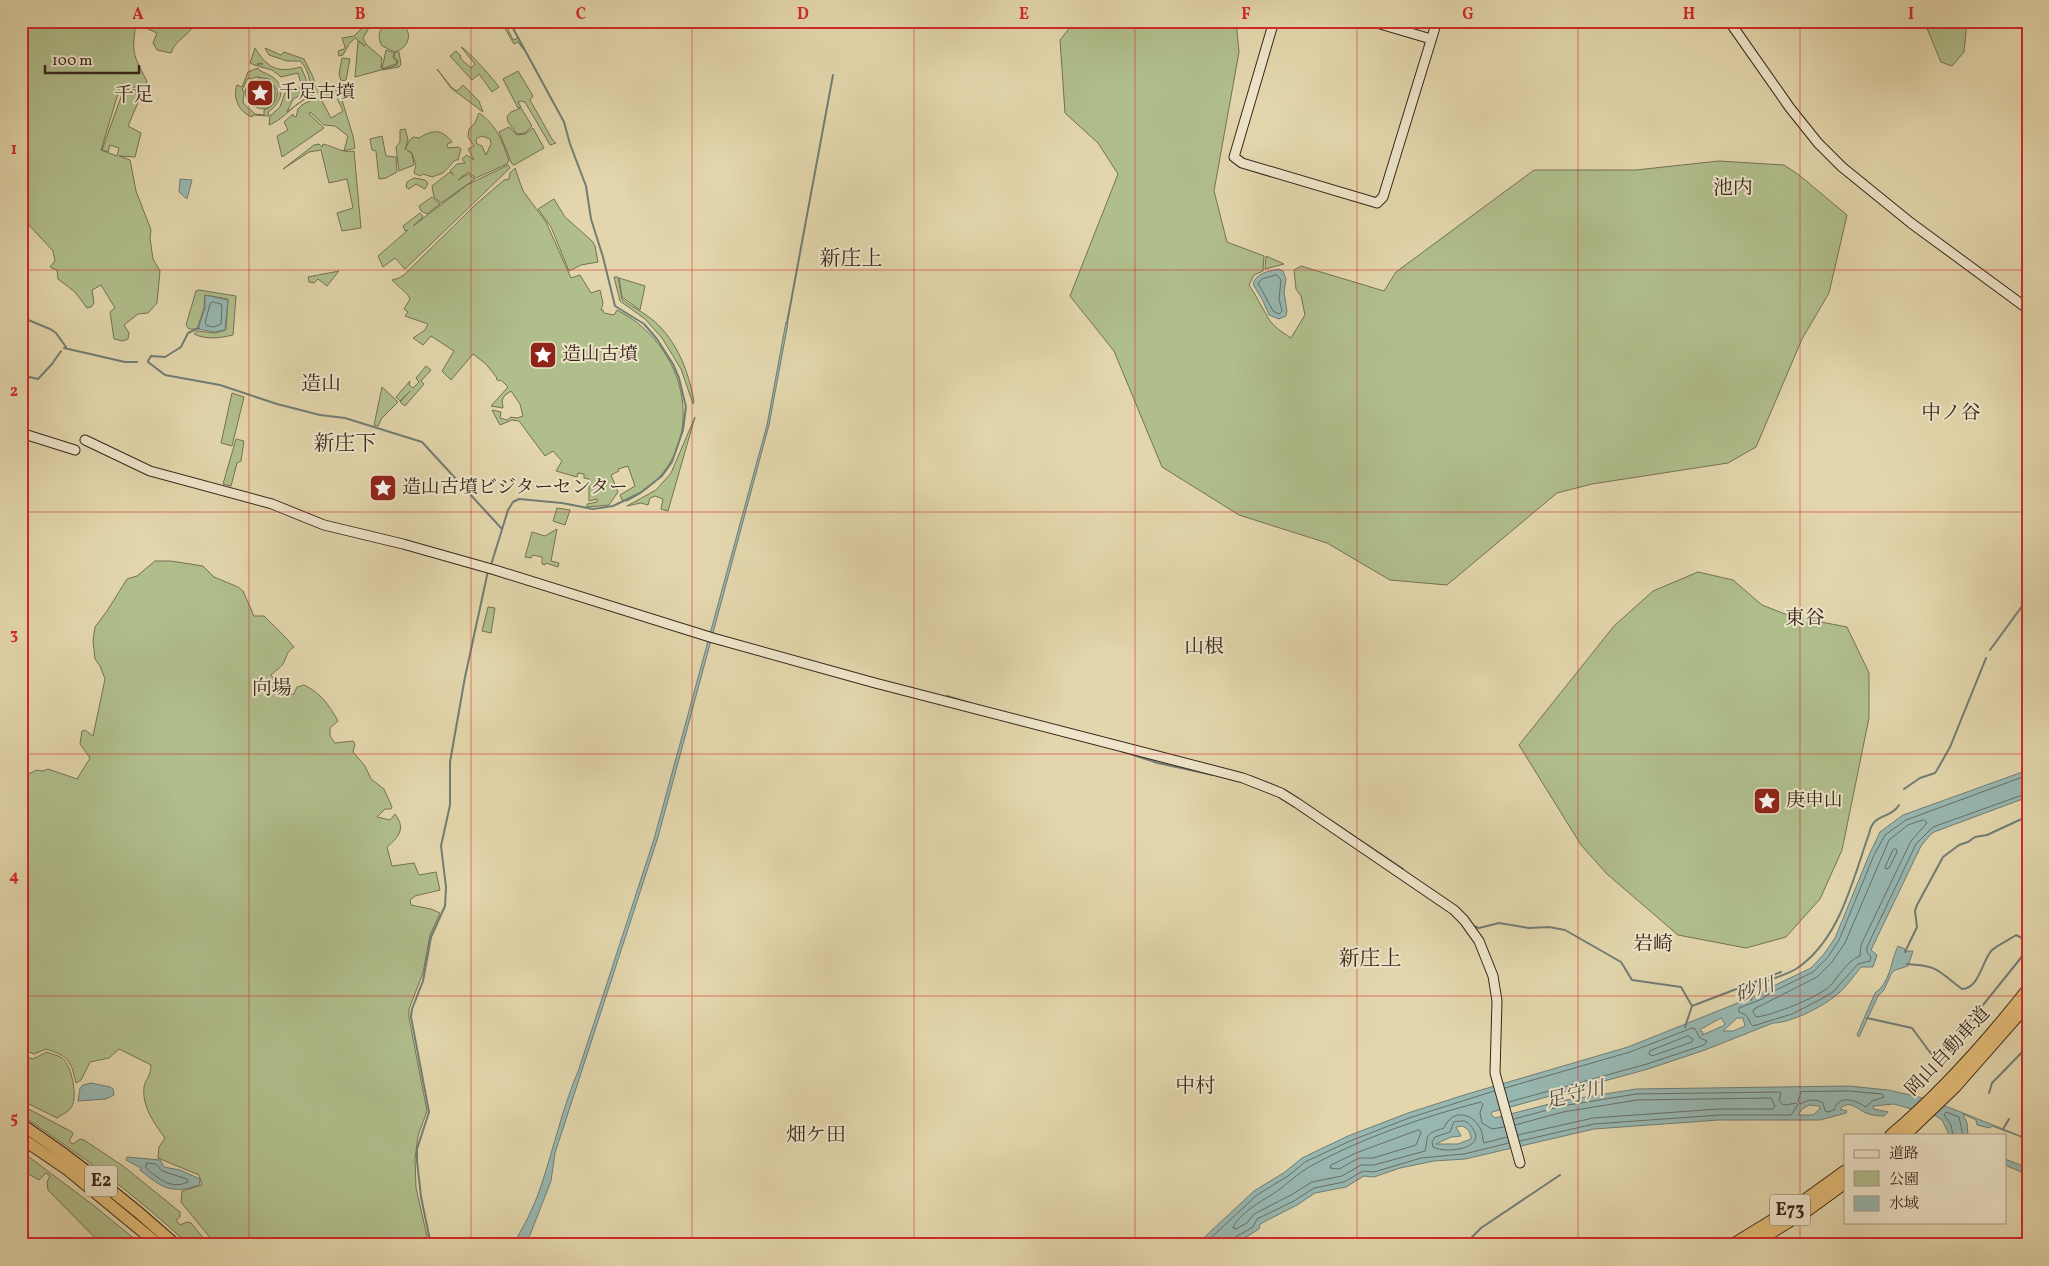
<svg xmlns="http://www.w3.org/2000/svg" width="2049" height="1266" font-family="Vollkorn,'Noto Serif JP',serif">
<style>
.green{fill:#b0be8c;stroke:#747254;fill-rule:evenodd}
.water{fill:#97b7b1;stroke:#717d75;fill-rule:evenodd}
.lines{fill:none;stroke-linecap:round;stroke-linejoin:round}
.shore{stroke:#686e66;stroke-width:1}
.stream{stroke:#717d75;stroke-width:2}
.secondary-tunnel{stroke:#c1b38f;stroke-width:9;stroke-dasharray:9 4.5;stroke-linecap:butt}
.secondary-casing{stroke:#38261b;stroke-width:11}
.highway-casing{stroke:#38261b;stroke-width:13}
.secondary{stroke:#ede4c9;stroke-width:9}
.highway{stroke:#e2bb76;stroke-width:11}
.grid{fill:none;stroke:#d62828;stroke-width:1;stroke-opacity:0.55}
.labels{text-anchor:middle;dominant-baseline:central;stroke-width:4;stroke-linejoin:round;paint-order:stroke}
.shield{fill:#ede4c9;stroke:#6e5f4f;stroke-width:1}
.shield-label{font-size:18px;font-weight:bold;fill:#38261b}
.poi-label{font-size:19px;fill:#38261b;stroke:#ede4c9;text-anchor:start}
.street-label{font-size:19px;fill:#38261b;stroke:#ede4c9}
.neighbourhood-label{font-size:20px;fill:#38261b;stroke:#ede4c9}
.water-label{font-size:20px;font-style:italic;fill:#504a40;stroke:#ede4c9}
.quarter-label{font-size:21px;fill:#38261b;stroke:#ede4c9}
.neatline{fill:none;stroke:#d62828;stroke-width:2}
.grid-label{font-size:16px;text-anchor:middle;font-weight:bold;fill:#d62828}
</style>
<rect width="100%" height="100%" fill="#e3d6ac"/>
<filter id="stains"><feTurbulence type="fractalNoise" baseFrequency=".004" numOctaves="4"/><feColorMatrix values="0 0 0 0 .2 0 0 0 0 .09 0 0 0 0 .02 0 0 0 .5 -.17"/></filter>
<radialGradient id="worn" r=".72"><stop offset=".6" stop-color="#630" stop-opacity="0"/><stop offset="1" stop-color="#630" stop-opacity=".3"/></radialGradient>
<path class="green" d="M21 21H136C132 53 132 53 147 81L144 87H120L101 150 117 156 119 148 110 145 108 152 102 150 122 94 127 89 143 91 128 126 141 133 135 157 119 156 130 160 136 191 151 230 150 238 153 259 160 271 157 303 148 313 138 314 124 325 129 333 128 339 123 341 114 339 110 312 115 308 101 285 92 290 94 303 91 307 87 308 75 292 58 279 57 270 50 267 55 261 53 251 28 224 22 225 21 223Z
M143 21 167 23 195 21C191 36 176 38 171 53L157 50 153 43 157 33 146 28Z
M369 21H373L363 38 366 44 382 58 381 70 355 77 358 41 365 46 355 38 349 44 343 55 339 56 338 51 344 49 345 47 342 38 354 36Z
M391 21C412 21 415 46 395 52H399L401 64 399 67 382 70 397 65 398 61 394 57 395 52 382 46C376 36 380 26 391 21Z
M493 21H504L513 40 518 38 524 50 518 42 514 44 501 22 492 26H487Z
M1075 21H1236L1239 52 1214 191 1227 242 1264 256 1263 271 1254 275 1249 285C1256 295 1261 306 1267 316 1272 326 1282 332 1291 338L1305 315 1301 296 1296 289 1294 270 1301 266 1384 291 1396 272 1534 170H1636L1719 161 1784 165 1799 175 1847 215 1829 293 1802 339 1756 447 1728 463 1592 484 1557 493 1447 585 1390 580 1327 543 1239 515 1162 467 1114 351 1070 296 1118 174 1098 143 1065 113 1060 40Z
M1924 21H1967L1964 52 1952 66 1941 62Z
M461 47C468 50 495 81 499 87L492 92 479 74 472 80 450 56 456 51 461 56 460 58 471 68 475 64Z
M255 48C268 69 278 73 301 67L306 79 307 92 293 99 287 112 311 94C310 82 309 69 300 61H287L269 55 265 48 281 55 284 52 304 59 313 77 316 88 322 86 323 89C316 95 306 97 299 103 288 111 282 120 269 125L270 116 280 107 285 93 302 87 298 73 281 77 272 70 258 66 259 64H263L258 63 257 66 250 63Z
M386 50 394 53 393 58 397 61 396 64 382 69Z
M342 58 350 59 346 80 341 81 339 74Z
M258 68 259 70C264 73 269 74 274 78 287 89 280 104 268 112L269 116 253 115 252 117C240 113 232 98 237 85L242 87 248 72ZM256 77 269 79 277 90C278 99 274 106 264 110V115L255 114 243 103 244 91 242 90 248 78 252 79Z
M437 69 452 88 457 91 463 85 479 101 483 112 451 88Z
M518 71 533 96 530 100 552 139 556 143 550 145 525 102 521 101 518 102 521 107 518 108 503 79Z
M259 79C268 79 277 85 275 96 271 129 222 90 259 79ZM261 85 267 88 269 93 267 99 262 101 255 99 253 94 254 89Z
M336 87H338L353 136 355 148 344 151 348 136 335 126 324 125 310 112 309 114 324 128 282 157 277 136 288 130 284 122 293 114V116L296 117 298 109 302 105ZM334 92 343 111 331 118 321 99Z
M521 108 532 126 525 133 517 134 508 122 507 116 511 112Z
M479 113C496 124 503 142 509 161L507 164 476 178 468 172 458 180 468 174 475 179 441 203 434 197 432 186 450 172 454 175 450 171 457 164 465 163 462 159 467 155 474 160 468 149 474 146 468 137 469 129 475 123ZM482 136 490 139 491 144 486 155 482 146 477 144 476 141 477 138Z
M509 127 517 135 525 134 533 128 544 148 514 165 512 164 499 132Z
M405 129 408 139 405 150 409 141 413 137 419 138C432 130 441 128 452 142L447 144 448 148 458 147 461 149 458 160H455L443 173 432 177 423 174 420 176 414 173 416 165 412 153 407 150 412 154 414 165 399 171 396 147 400 142V130Z
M382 136 386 156 396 157 397 172 386 178 379 179 376 151 372 150 370 139Z
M319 144 322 147 323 144C335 147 342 153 354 151L361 228 342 231 337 213 353 208 347 179 329 183 321 150 309 152 283 169 314 145Z
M508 165 510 168 405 269 395 258 383 267 378 256 408 230 405 231 403 226 420 213 422 215 423 217 413 226 467 185Z
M515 168 523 191 546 222 571 278 580 275 591 293 600 290 603 303 601 310H603L604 313 614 315 617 310C694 349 712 459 627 501L622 500 620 495 635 486 628 466 618 469 619 471 611 475 618 492 609 505 587 507V504L597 502V499L589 501V479L584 478V474L578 473 577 477 556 471 562 461 553 451 545 456 519 421 512 420 500 425 492 410 501 412 500 418 507 420 511 417 517 418 523 416 520 404 511 391 505 395 502 400 503 408 491 406 508 387 501 380 499 381 496 379 497 378 486 364 473 354 451 380 442 371 454 351 431 336 423 345 413 338 425 330 428 324 405 316 408 312 404 309 410 299 408 295 392 280 399 278 404 275 475 205 504 180 509 179 510 173Z
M414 178 425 180 428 183 425 189 416 184 409 189 406 187 407 182Z
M432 197 440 204 427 214 421 211 419 206Z
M554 199 565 217 592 241 595 246 598 262 581 265 569 271 551 227 538 209Z
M1266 256 1284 264 1265 269Z
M339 271 327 286 318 279 314 283 309 282 308 277Z
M614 277H618L622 299C631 307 644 312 654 321 677 341 689 372 694 402L693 404 681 369 662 338 645 319 620 301Z
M619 278 645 286 640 310 622 297Z
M199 290 236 296 233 335C220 338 206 340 194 334L197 331 215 333 226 330 228 299 205 295 204 308 197 329H189L186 325 196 291Z
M426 366 431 370 421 381 424 384 405 406 400 402 410 391 400 401 396 397 410 381 409 385 413 388 419 382 416 378Z
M382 387 398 402 382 418 378 426 374 425Z
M232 393 244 397 232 446 221 443Z
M695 417 668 511 661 509 663 499 655 496 650 498 648 505 641 503 627 506 656 490 671 473Z
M236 439 244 441 241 461 237 463 231 486 223 484Z
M557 508 570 510 565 525 553 521Z
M557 529 551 561 559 563 558 567 546 563 545 565 542 564V557L533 555 531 558 525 557 532 532 545 536Z
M155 561H171L203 566 214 577 238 587 243 591 254 616H264C274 626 284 635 294 647 286 653 288 654 284 662 282 667 275 671 271 675L287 695 294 694 297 687 304 685C321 693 329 705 338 721L330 728V736L335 743 353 741 355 744 353 752 365 766 371 779 384 789 392 807 391 809H385L377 817 390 820 395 814C406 828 399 837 387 847L392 866 414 863 419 875 436 872 440 890 415 896 410 900 411 905 431 909 440 913 430 935 423 973 409 1009V1018L427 1111 418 1136 415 1159 416 1188 429 1245H216L181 1202 182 1191 202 1185 199 1175 158 1158 159 1147 165 1138C154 1123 142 1107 144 1087 145 1080 151 1076 151 1065L119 1049 109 1058 90 1062 81 1080 76 1083C71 1060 68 1056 46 1049L34 1054 21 1049V784L26 780V775L37 770 42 771 48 769 77 779 90 758 80 744 82 731 85 730 93 736 105 679 100 666 95 659 93 641 95 627 107 611 127 579 137 576Z
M1698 572 1733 580 1762 605 1790 616 1847 627 1869 673V718L1842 850 1820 899 1786 937 1746 948 1678 935 1607 874 1581 845 1519 745 1614 626 1653 591Z
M488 607 495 608 491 633 482 631Z
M47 1052C51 1054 58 1055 62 1058 72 1065 79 1100 70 1109 67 1113 60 1115 57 1118L21 1100V1055L33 1059Z
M21 1105 72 1132 73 1134 69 1141 73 1144 80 1139 84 1140 123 1166 180 1212V1217L176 1220 180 1225 187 1222 191 1223 209 1245H189C137 1196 80 1154 21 1115Z
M21 1151 93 1205 142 1245H102L48 1190 47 1182 50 1176 46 1173 39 1180 21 1170Z"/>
<path class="water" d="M180 179 192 180 187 199 179 192Z
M1278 269 1283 271 1286 279 1284 292 1287 311 1286 316 1279 319 1269 315 1263 301 1253 284C1256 273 1267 272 1278 269Z
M205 295 228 300 225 330 214 332 198 329 205 308Z
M786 322 788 323 769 425 658 837 555 1153 551 1181 530 1235 521 1245H513C524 1226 534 1207 541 1186 554 1147 563 1106 579 1069L654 839 767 425Z
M2028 770V797L1934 832 1930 835 1921 846 1871 950 1877 955 1873 967H1861C1853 977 1844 990 1834 997 1820 1008 1790 1023 1773 1023L1705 1050 1648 1069 1492 1112 1491 1114 1495 1118 1561 1101 1636 1089 1849 1086 1888 1090 1919 1097 1953 1109 2028 1139V1145L2027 1142 2019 1136 1992 1126 1990 1128 1977 1125 1976 1120 1963 1114 1967 1123 1968 1135 1949 1134 1942 1120 1936 1116 1894 1104 1873 1106 1874 1109 1888 1112 1884 1116C1877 1116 1870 1115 1864 1112 1855 1107 1848 1100 1840 1109L1847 1111 1846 1113 1820 1120H1719L1594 1129 1465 1159 1434 1161 1400 1168 1374 1177 1364 1176 1346 1187 1315 1193 1297 1205 1260 1224 1259 1229 1233 1245H1196L1254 1191 1285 1172 1302 1158 1348 1136 1408 1113 1464 1095 1628 1047 1760 994 1767 989 1811 968 1824 954 1835 938 1870 853 1880 832 1903 815ZM1721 1018 1725 1024 1723 1026 1702 1035 1703 1032 1700 1031 1701 1029ZM1737 1018H1743L1745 1026 1733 1031H1723ZM1809 1105 1819 1106 1820 1109 1813 1115H1798L1802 1109ZM1462 1126C1468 1128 1471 1133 1471 1139L1458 1144H1436L1451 1137 1461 1136 1456 1127Z
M1898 946 1905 949V951H1913L1908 966 1895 970 1891 974 1884 990 1878 996 1859 1037 1857 1035 1875 993C1890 984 1891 960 1898 946Z
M2028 1044V1071L2024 1070 2022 1064 2025 1052 2021 1050Z
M91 1083 110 1087 113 1089 114 1095 106 1099 78 1101 80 1088 83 1085Z
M127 1157 160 1160 164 1167 180 1170 200 1179 199 1185C171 1195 161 1187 140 1170L141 1168 126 1160Z
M2005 1159 2028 1168V1175L2005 1165Z"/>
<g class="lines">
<path class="shore" d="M1277 275 1281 280 1279 299 1282 311 1279 314 1273 311 1258 283 1262 279Z
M213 302 221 304 222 306 221 324 214 327 207 326 205 323 210 304Z
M2028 775 1906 820 1885 835 1874 855 1839 940 1828 957 1813 972 1770 993 1762 999 1739 1008V1012L1746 1015 1751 1024 1753 1026 1792 1014 1823 998 1833 992 1858 964 1870 961 1871 957 1867 952V947L1916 844 1933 827 2028 793
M1924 820 1927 823 1911 841 1861 945 1860 956C1847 961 1839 976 1830 986 1819 997 1771 1016 1756 1017L1753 1012 1754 1009 1817 977 1832 962 1845 943 1889 840 1908 825Z
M1896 849 1897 852 1889 868 1886 869 1885 867 1893 850Z
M1688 1036 1693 1039 1692 1042 1652 1056 1649 1054 1650 1051Z
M1505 1088 1630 1052 1692 1028 1695 1029 1700 1038 1707 1041 1704 1045 1647 1064 1509 1102
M1849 1091 1882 1094 1884 1097 1872 1101 1866 1107C1855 1100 1839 1094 1834 1110L1828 1112 1825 1111 1823 1103C1814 1098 1808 1100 1800 1104L1798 1102 1801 1092Z
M1514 1119 1562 1106 1636 1094 1779 1092 1781 1093 1779 1100 1782 1104 1786 1105 1796 1103 1798 1105 1791 1115H1719L1594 1124 1520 1141
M1464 1121C1469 1123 1471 1125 1473 1129 1487 1149 1445 1154 1433 1147L1432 1142 1435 1137 1450 1132 1454 1122Z
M1515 1125 1563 1112 1637 1100 1771 1098 1775 1106 1773 1109H1719L1593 1118 1518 1135
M1504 1127 1492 1129 1482 1123 1480 1113 1483 1104 1481 1102C1425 1116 1359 1139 1309 1167 1297 1174 1287 1184 1276 1192 1263 1200 1238 1214 1233 1228L1236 1229 1247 1223 1254 1214 1291 1195 1312 1182 1342 1176 1361 1165H1374L1425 1151C1429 1134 1423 1135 1444 1128 1452 1109 1471 1112 1480 1128 1483 1133 1482 1138 1484 1143L1507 1137
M1419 1130 1421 1133 1416 1145 1373 1158H1359L1339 1169 1330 1168 1331 1165 1356 1153Z
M1953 1135 1951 1125 1944 1115 1946 1112 1959 1117 1963 1135
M147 1163 156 1164 162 1171 187 1179 188 1182C171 1190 159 1179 146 1168Z
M1203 1245 1257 1195 1288 1176 1305 1162 1350 1141 1409 1118 1494 1091
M1230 1245 1232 1239 1253 1227 1257 1219 1294 1201 1314 1188 1344 1182 1363 1171 1374 1172 1421 1158 1464 1154 1509 1143"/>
<path class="stream" d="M21 317 50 329 56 333 66 347
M787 323 833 75
M64 348 125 362H137
M148 361 151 356 165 357 181 347 188 333 199 328
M148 362 165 375 220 385 277 404 320 415 345 418 422 442 502 529
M21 375 38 379 52 364 61 351
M491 565 508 510 513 502 519 499 562 503 593 509 613 506 640 493 662 476 672 462 683 430 686 407 679 378 673 364 657 339 644 324 615 306 603 257 591 219 586 186 570 144 564 122 509 21
M1990 650 2028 598
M947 696 976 705
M1121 751 1158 763 1213 775
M1227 770 1235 772
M1250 776 1278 787
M1904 789 1920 778 1935 773 1937 770 1950 747 1986 658
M1330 820 1403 869
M1474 926 1479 928 1499 923 1529 928 1549 927 1565 930 1621 962 1632 980 1681 987 1692 1006
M1905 952 1917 927 1915 911 1917 905 1943 857 1959 845 1968 842 1975 837 1987 835 2028 816
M1907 964C1941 966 1937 971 1962 989 1980 988 1982 960 1992 950 1999 944 2009 940 2016 935L2028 941
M1751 1000 1754 988C1766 979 1783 977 1796 969 1840 940 1852 881 1869 834 1873 812 1890 820 1899 805
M1867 1018 1912 1028 1929 1051 1936 1058 1967 1025 2028 949
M1685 1027 1692 1006 1781 972
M1989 1093 1992 1083 2028 1046
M2022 1109 2024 1110 2028 1102
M2003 1129 2009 1119
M431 1245 421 1197 417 1161V1149L429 1112 411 1017 412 1009 423 981 431 937 445 906 446 887 441 846 450 805V762L465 677 488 571
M1464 1245 1481 1228 1560 1175"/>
<path class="secondary-tunnel" d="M1844 1161H1845"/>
<g class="secondary-casing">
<path id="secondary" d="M1274 21 1234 157 1242 163 1377 203 1383 197 1437 21
M1370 21 1431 39
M1729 21 1790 108 1818 143 1842 167 1911 223 2028 309
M21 433 75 450
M85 440 150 471 272 504 324 525 403 544 495 570 713 638 875 683 1243 778 1281 793 1297 803 1454 910 1464 920 1479 941 1493 976 1497 1001 1495 1073 1520 1163"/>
</g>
<g class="highway-casing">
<path id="highway" d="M21 1124C76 1161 127 1201 176 1245
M1891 1135C1942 1092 1987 1041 2028 989
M1905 1135 1955 1087 2028 1004
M21 1138 68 1170 159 1245
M1732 1245 1802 1202 1845 1171
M1751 1245 1808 1210 1845 1183"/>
</g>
<use href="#secondary" class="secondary"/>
<use href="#highway" class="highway"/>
</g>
<path class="grid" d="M249 21V1245M471 21V1245M692 21V1245M914 21V1245M1135 21V1245M1357 21V1245M1578 21V1245M1800 21V1245M21 270H2028M21 512H2028M21 754H2028M21 996H2028"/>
<defs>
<g id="sight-square" transform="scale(1.4375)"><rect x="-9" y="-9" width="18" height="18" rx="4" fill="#8f2418" stroke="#ede4c9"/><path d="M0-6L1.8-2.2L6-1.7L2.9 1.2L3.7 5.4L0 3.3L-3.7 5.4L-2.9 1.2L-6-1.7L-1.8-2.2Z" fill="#fff"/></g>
</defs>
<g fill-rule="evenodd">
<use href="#sight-square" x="260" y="93"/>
<use href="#sight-square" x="543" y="355"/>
<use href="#sight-square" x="383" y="488"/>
<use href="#sight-square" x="1767" y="801"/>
</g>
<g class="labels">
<g class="shield">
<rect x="85" y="1165.5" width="32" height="31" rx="4"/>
<rect x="1770" y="1194.5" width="40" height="31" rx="4"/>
</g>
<g class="shield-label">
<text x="101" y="1181">E2</text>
<text x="1790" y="1210">E73</text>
</g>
<g class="poi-label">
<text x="279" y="93">千足古墳</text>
<text x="562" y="355">造山古墳</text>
<text x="402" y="488">造山古墳ビジターセンター</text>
<text x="1786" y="801">庚申山</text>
</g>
<g class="street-label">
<text transform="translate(1948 1052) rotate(-47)">岡山自動車道</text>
</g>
<g class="neighbourhood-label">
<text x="134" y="96">千足</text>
<text x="1733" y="189">池内</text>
<text x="321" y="385">造山</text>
<text x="1951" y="414">中ノ谷</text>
<text x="1805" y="619">東谷</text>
<text x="1204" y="648">山根</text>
<text x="272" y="689">向場</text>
<text x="1653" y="945">岩崎</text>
<text x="1195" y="1087">中村</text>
<text x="816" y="1136">畑ケ田</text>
</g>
<g class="water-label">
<text transform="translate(1755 991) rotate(-17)">砂川</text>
<text transform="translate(1575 1096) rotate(-14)">足守川</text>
</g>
<g class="quarter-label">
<text x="851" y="259">新庄上</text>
<text x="345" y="444">新庄下</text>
<text x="1370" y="959">新庄上</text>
</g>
</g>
<rect width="2049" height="1266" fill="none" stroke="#e3d6ac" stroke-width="55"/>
<rect x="1844" y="1134" width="162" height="90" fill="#ede4c9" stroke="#a59883"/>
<rect x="1854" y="1150" width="25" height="8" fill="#ede4c9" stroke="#a59883"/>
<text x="1889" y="1158" font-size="15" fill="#38261b">道路</text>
<rect x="1854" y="1171" width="25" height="15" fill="#b0be8c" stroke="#a59883"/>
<text x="1889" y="1184" font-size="15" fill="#38261b">公園</text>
<rect x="1854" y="1196" width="25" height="15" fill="#97b7b1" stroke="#a59883"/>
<text x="1889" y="1208" font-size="15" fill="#38261b">水域</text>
<path d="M45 65v8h94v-8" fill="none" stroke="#38261b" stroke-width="2.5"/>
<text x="52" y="65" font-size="15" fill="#38261b" stroke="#ede4c9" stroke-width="4" paint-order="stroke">100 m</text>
<rect x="28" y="28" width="1994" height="1210" class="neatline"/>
<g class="grid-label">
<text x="138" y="19">A</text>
<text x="360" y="19">B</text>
<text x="581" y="19">C</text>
<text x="803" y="19">D</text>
<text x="1024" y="19">E</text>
<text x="1246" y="19">F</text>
<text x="1468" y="19">G</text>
<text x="1689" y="19">H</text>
<text x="1911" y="19">I</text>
<text x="14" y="154">1</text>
<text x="14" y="396">2</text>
<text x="14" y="639">3</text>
<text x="14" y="881">4</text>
<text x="14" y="1123">5</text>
</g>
<rect width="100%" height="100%" filter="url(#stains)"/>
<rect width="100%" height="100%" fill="url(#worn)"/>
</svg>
